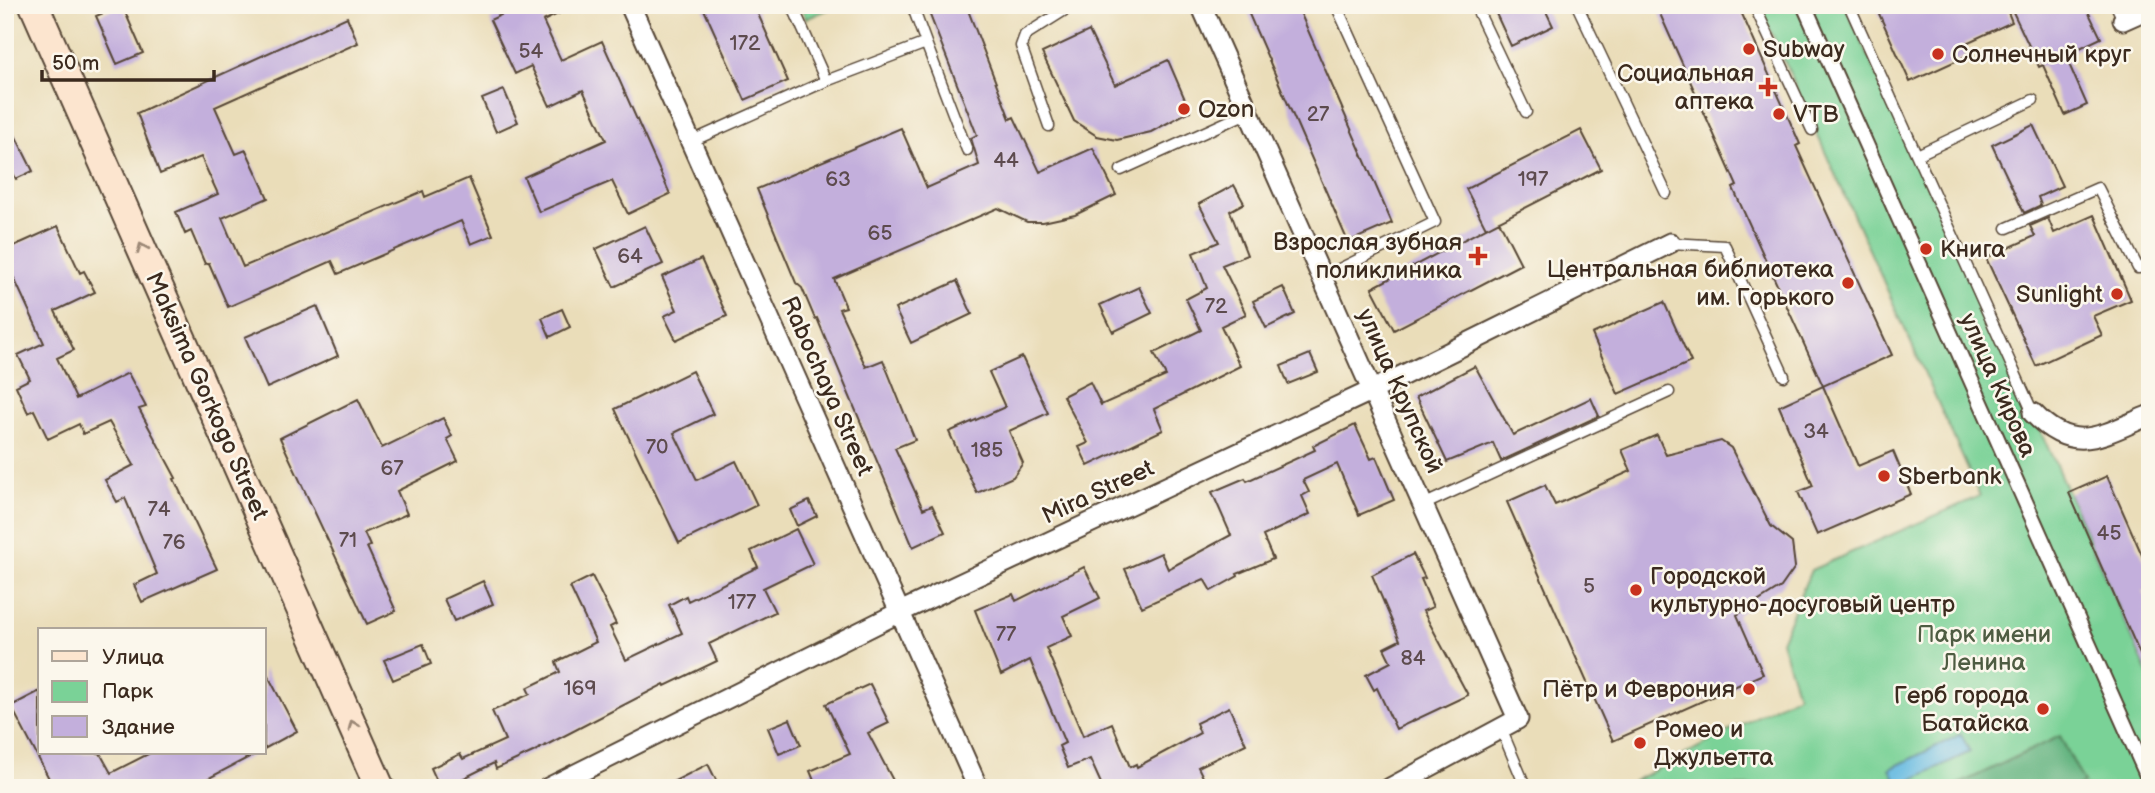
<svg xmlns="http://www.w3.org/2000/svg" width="2155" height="793" font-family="'Balsamiq Sans',sans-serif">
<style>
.green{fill:#7ad297;stroke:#5a7e5a;stroke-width:2}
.forest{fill:#63b480;stroke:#4f6f4f;stroke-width:2}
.water{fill:#65bae1;stroke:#507280;stroke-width:2}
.building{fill:#c3afdc}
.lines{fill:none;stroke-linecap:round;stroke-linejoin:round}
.service-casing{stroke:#554535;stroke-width:13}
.pedestrian-casing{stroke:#554535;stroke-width:18}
.minor-casing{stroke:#554535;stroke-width:23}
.secondary-casing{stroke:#554535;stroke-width:32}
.service{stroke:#fff;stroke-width:10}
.pedestrian{stroke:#fff;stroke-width:14}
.minor{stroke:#fff;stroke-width:19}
.secondary{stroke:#fce5cf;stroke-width:28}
.oneway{stroke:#9c8876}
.poi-dot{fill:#c8321e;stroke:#fbf7ec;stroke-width:2.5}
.labels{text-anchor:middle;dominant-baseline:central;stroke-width:5;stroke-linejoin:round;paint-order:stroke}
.number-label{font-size:21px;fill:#5d4b4e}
.poi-label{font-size:24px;fill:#3b2a1e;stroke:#fbf7ec;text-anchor:start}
.street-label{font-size:24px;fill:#3b2a1e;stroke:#fbf7ec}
.park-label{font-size:24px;fill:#4e5c42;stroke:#fbf7ec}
</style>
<rect width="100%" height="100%" fill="#fbf7ec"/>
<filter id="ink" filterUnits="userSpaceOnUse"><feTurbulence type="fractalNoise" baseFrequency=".0143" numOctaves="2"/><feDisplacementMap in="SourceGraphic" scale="14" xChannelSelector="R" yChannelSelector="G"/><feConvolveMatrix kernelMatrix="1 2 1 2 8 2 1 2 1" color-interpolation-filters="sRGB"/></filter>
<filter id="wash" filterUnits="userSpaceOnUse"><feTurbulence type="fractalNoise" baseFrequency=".00686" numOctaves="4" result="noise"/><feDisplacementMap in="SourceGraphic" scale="28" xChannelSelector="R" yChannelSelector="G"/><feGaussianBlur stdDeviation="1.57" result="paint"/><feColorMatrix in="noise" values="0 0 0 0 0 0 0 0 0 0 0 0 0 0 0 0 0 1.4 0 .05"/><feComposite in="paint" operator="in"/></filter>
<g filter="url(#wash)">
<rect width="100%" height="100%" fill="#eaddb9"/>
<path class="green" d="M800 5H838L806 19Z
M1759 5H1845L2055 463 2150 678V788L1625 786 1798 695 1781 641 1811 570 1980 496Z"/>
<path class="forest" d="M2060 736 2084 783 2075 788H1951Z"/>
<path class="water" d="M1961 734 1970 752 1899 786 1890 769Z"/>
<g id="blocks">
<path class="building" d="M122 5 143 53 117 64 96 16Z
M522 5H577L543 21 561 60 602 41 670 194 628 214 612 181 539 212 524 177 606 140 583 90 550 106 531 66 515 74 490 20Z
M702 5H754L788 81 745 100Z
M926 5H966L1010 119 1014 117 1040 172 1093 148 1116 195 1075 215 1043 222H1027L998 208 834 279 846 307 839 309 866 367 883 360 915 440 895 448 923 509 932 505 945 532 913 547 817 318 815 319 802 288 796 283 757 189 901 128 927 188 979 165 971 138 977 135Z
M1245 5H1297L1392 223 1348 242Z
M1492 5H1543L1553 26 1511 46Z
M1656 5H1738L1800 144 1796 146 1892 355 1823 386 1733 188 1737 186Z
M1875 5H2005L2012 22 1964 44 1969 55 1910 82Z
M2027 5H2085L2101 38 2065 55 2087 105 2065 115 2043 65 2039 67 2013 12Z
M347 17 358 43 215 107 236 154 246 150 268 198 222 218 243 267 423 191 425 197 469 178 493 235 471 244 461 221 338 274 332 261 228 307 209 263 205 264 191 231 185 234 176 212 218 194 201 157 160 174 137 113Z
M1089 31 1115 85 1168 60 1190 111 1151 132 1117 140 1097 136 1074 121 1042 53Z
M504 90 518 122 496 132 482 99Z
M5 115 33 171 16 179 13 173 5 177Z
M2033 125 2062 186 2038 197 2041 205 2024 213 1992 145Z
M1581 130 1601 169 1486 228 1466 189Z
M1234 185 1244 203 1230 211 1247 255 1222 265 1246 314 1221 326 1240 366 1154 409 1163 430 1088 466 1079 447 1088 443 1063 396 1090 382 1101 405 1166 376 1154 353 1201 330 1186 299 1207 288 1193 253 1219 242 1199 204Z
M2094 215 2131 300 2093 316 2102 335 2036 366 1986 258 2035 236 2030 226 2048 218 2054 233Z
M1499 221 1521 264 1394 330 1372 288Z
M58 226 80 273 84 271 95 292 55 311 74 350 57 358 76 399 128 373 146 407 139 409 176 478 174 479 217 569 142 602 134 585 157 574 125 498 117 502 105 480 134 465 109 422 83 434 79 424 48 439 34 410 28 413 16 386 30 379 18 355 44 343 14 278 5 282V250Z
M645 226 663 264 614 287 596 249Z
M701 259 727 316 676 340 664 316 677 310 662 277Z
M957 281 972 314 911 343 895 309Z
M1139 287 1152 313 1113 332 1100 305Z
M1283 287 1295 314 1266 328 1253 301Z
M1664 302 1691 362 1618 394 1592 334Z
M317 306 338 356 267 388 245 337Z
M562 309 570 327 550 337 542 318Z
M1310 354 1318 372 1288 384 1281 366Z
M1022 357 1048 413 1009 431 1023 463 1013 477 977 493 949 432 1005 407 989 372Z
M1475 366 1513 435 1591 398 1599 416 1501 461 1493 443 1447 462 1416 397Z
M692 371 713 414 674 433 697 480 736 461 757 505 679 543 615 409Z
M1823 386 1858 466 1893 451 1911 494 1817 535 1798 492 1813 486 1779 406Z
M358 399 382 448 443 418 452 436 447 439 458 461 397 491 407 514 364 533 370 546 367 547 396 611 367 624 280 438Z
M1355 425 1371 459 1376 457 1394 500 1359 515 1337 464 1303 480 1309 492 1302 496 1310 514 1263 536 1273 559 1237 574 1238 576 1211 591 1204 579 1142 607 1125 569 1161 553 1168 569 1231 535 1212 492 1245 478 1247 481 1315 450 1313 446Z
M1657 435 1666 455 1721 441 1731 448 1771 526 1792 543 1795 567 1781 587 1737 615 1763 674 1613 741 1507 502 1545 485 1555 505 1631 471 1622 450Z
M2107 476 2150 573V588L2143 591 2150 607V677L2069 493Z
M809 501 817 516 797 526 790 510Z
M796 529 813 564 763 588 775 612 709 644 717 661 665 686 664 684 533 752 496 769 494 763 458 781 461 788H440L431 768 460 754 463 759 505 740 492 711 530 694 527 688 560 672 556 662 596 642 570 587 592 576 616 624 610 627 626 660 682 633 669 605 686 596 688 601 758 567 751 551Z
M1413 554 1425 578 1421 579 1433 607 1423 611 1468 695 1396 729 1377 688 1374 690 1366 675 1391 662 1384 648 1400 640 1372 575Z
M1084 567 1100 598 1063 616 1072 636 1046 648 1083 736 1112 723 1130 767 1136 764 1137 767 1200 733 1196 723 1229 707 1246 744 1198 767 1204 779 1188 788H1103L1090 759 1068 768 1059 746 1065 743 1030 660 1001 675 975 610 1013 594 1016 601Z
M483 581 493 604 454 621 444 599Z
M423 644 431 664 393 680 384 660Z
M264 668 297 731 264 749Z
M870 684 889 723 868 733 897 788H817L810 771 850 754 826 704Z
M40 691V753H100L111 773 150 753H257L190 788H54L11 706Z
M790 719 801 745 779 754 768 728Z
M708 764 720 788H661Z"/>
</g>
</g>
<g filter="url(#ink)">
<use href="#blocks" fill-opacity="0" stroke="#554535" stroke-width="2"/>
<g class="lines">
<g class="service-casing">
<path id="service" d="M1475 5 1526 112
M1577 5 1666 193
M1754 5 1812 130
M1849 5 2033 413
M2116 5 2123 20
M926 43 967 150
M826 81 926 43 912 5
M1049 126 1021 46 1025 35 1068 8
M692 141 826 81 792 5
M1917 155 2033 100
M1121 170 1249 112
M2007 228 2098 188 2138 268 2150 266
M1670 243 1725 246 1784 376
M1323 277 1435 222 1336 5
M1423 505 1669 392
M1502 731 1526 788"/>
</g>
<g class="pedestrian-casing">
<path id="pedestrian" d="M1804 5 2150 782"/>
</g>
<g class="minor-casing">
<path id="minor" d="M630 5 978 788
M1201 5 1518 719 1390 788
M2123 20 2150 8
M2033 413C2074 456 2102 435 2150 415
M548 788 900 612 1373 390 1670 243"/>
</g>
<g class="secondary-casing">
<path id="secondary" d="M34 5 380 788"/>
</g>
<use href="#service" class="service"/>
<use href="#pedestrian" class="pedestrian"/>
<use href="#minor" class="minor"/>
<use href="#secondary" class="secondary"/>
</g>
<defs><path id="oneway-chevron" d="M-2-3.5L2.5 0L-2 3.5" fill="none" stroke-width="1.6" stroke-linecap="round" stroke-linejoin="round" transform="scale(1.75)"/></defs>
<g class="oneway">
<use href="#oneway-chevron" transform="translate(142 248) rotate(-114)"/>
<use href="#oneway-chevron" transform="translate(353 725) rotate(-114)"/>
</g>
</g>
<g class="poi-dot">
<circle cx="1749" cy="49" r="7"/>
<circle cx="1938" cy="54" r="7"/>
<path d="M1764.5 76.5h7v7h7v7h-7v7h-7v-7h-7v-7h7z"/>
<circle cx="1184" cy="109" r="7"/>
<circle cx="1779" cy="114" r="7"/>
<circle cx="1926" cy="249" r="7"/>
<path d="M1474.5 245.5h7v7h7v7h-7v7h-7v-7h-7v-7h7z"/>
<circle cx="1848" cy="283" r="7"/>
<circle cx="2117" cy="294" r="7"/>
<circle cx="1884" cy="476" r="7"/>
<circle cx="1636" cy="590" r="7"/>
<circle cx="1749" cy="689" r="7"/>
<circle cx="2043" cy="709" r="7"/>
<circle cx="1640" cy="743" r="7"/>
</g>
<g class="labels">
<g class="number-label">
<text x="745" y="43">172</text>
<text x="531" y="51">54</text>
<text x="1318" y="114">27</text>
<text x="1006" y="160">44</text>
<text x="838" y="179">63</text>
<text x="1533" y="179">197</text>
<text x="880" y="233">65</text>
<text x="630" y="256">64</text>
<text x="1216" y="306">72</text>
<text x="1816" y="431">34</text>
<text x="657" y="447">70</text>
<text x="987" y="450">185</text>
<text x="392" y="468">67</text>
<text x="159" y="509">74</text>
<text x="2109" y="533">45</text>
<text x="348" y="540">71</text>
<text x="174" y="542">76</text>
<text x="1589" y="586">5</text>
<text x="742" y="602">177</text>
<text x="1006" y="634">77</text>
<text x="1413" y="658">84</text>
<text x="580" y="688">169</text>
</g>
<g class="poi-label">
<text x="1763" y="49">Subway</text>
<text x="1952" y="54">Солнечный круг</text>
<text x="1754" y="73" text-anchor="end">Социальная<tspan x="1754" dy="28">аптека</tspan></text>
<text x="1198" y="109">Ozon</text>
<text x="1793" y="114">VTB</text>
<text x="1462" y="242" text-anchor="end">Взрослая зубная<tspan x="1462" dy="28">поликлиника</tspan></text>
<text x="1940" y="249">Книга</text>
<text x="1834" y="269" text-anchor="end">Центральная библиотека<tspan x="1834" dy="28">им. Горького</tspan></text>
<text x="2103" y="294" text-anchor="end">Sunlight</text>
<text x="1898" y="476">Sberbank</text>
<text x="1650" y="576">Городской<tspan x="1650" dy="28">культурно-досуговый центр</tspan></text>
<text x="1735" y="689" text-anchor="end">Пётр и Феврония</text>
<text x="2029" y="695" text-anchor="end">Герб города<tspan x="2029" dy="28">Батайска</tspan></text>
<text x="1654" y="729">Ромео и<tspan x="1654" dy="28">Джульетта</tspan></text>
</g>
<g class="street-label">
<text transform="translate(1998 385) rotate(66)">улица Кирова</text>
<text transform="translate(827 386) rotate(66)">Rabochaya Street</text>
<text transform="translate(1400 391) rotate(66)">улица Крупской</text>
<text transform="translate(207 396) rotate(66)">Maksima Gorkogo Street</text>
<text transform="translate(1098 492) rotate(-25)">Mira Street</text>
</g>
<g class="park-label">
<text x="1984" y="634">Парк имени<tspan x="1984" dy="28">Ленина</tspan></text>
</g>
</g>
<rect width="2155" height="793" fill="none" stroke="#fbf7ec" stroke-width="28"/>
<rect x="38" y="628" width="228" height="126" fill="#fbf7ec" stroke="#aea59a" stroke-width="2"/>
<rect x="52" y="651" width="35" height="10" fill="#fce5cf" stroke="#aea59a" stroke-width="2"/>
<text x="102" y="664" font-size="21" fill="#3b2a1e">Улица</text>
<rect x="52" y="681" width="35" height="21" fill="#7ad297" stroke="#aea59a" stroke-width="2"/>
<text x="102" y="698" font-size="21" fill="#3b2a1e">Парк</text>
<rect x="52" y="716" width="35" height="21" fill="#c3afdc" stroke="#aea59a" stroke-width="2"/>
<text x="102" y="734" font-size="21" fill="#3b2a1e">Здание</text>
<path d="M42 70v10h172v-10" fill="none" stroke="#3b2a1e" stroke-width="3.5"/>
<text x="52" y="70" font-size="21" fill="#3b2a1e" stroke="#fbf7ec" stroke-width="5" paint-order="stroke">50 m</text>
</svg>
